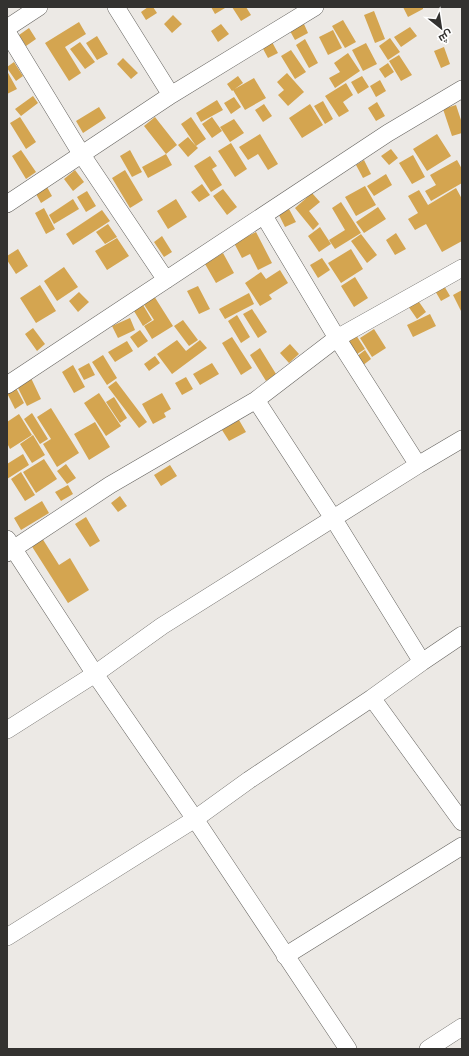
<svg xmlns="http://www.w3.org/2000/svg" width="469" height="1056" font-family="'Crimson Pro',Cairo,serif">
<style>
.building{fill:#d4a550}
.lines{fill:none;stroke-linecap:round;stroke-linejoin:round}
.street-casing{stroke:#65635f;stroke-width:18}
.street{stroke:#fff;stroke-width:17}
</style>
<rect width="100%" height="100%" fill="#ece9e5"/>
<path class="building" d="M148 7H153L157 13 146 20 141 12Z
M211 7H224L225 8 215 14Z
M232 7H246L251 15 241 21Z
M403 7H423V9L408 17Z
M374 11 385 39 375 43 364 15Z
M173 15 182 24 172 33 164 24Z
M343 20 356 42 345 48 332 26Z
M79 22 86 34 65 47 81 73 69 81 45 43Z
M221 24 229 34 218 42 211 31Z
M304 24 308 33 295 40 290 31Z
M410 27 417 36 401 47 394 37Z
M29 28 36 39 26 46 19 35Z
M333 30 342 48 328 55 319 37Z
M97 36 108 54 97 60 86 43Z
M390 38 400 52 388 60 379 46Z
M305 39 318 63 309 68 296 45Z
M80 42 95 62 85 69 70 49Z
M272 42 278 53 268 58 262 47Z
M366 43 377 64 363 71 352 50Z
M444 47 450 64 441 68 434 51Z
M291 50 306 72 295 79 281 56Z
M348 53 360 71 335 88 329 78 340 72 334 63Z
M399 55 412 75 401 81 389 61Z
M123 58 138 73 131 79 117 64Z
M14 62 23 76 16 81 7 68V67Z
M388 63 394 72 385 78 379 69Z
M7 71 17 89 7 94Z
M287 73 304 92 288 106 278 95 284 90 277 82Z
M238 76 243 83 232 91 227 84Z
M362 76 369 87 358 94 351 82Z
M254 78 266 98 245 110 233 90Z
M380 80 386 91 376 97 370 86Z
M346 83 353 95 343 102 349 111 339 117 325 96Z
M33 96 38 103 21 116 15 109Z
M234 97 241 107 231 114 224 103Z
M217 100 223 110 201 122 196 113Z
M323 101 333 119 325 124 314 106Z
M377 102 385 116 376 121 368 108Z
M264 104 272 116 263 122 255 110Z
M310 104 323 125 302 138 289 118Z
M456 105 462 123V133L452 136 443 109Z
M99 107 106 118 83 133 76 121Z
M20 117 36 142 26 149 10 123Z
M155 117 177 145 166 154 144 126Z
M191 117 206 139 196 146 198 148 188 157 178 145 188 137 196 146 181 124Z
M212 117 222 131 212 138 202 124Z
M234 119 244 133 230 142 220 127Z
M260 134 278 164 268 170 258 154 248 160 239 147Z
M437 134 451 156 427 171 413 149Z
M231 143 247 169 235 177 218 151Z
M391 149 398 158 389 165 381 156Z
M21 150 36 172 26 179 12 156Z
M130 150 142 172 132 177 120 156Z
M166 154 172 165 148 178 142 167Z
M413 155 425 177 412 184 399 163Z
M210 156 217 166 212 169 222 185 211 192 194 166Z
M364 160 371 174 363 178 356 165Z
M457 160 462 169V183L431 201 425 191 436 185 430 175Z
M75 170 84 182 73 191 64 179Z
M125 170 143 200 130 208 112 178Z
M386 174 392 185 374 196 367 186Z
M202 184 210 195 199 202 191 192Z
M365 186 376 205 356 216 345 197Z
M47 187 52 196 41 203 36 194Z
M456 188 462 199V241L442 252 426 224 415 230 408 219 418 213 408 196 419 190 428 205Z
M223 189 237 207 227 215 213 196Z
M87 191 96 206 86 212 77 197Z
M312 193 320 202 309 211 319 224 313 230 295 208Z
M73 199 79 209 54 224 49 215Z
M176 199 187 217 168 229 157 211Z
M341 202 361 233 335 249 329 240 345 230 332 208Z
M378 207 386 219 364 233 356 222Z
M44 208 55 229 46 234 35 213Z
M289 209 296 222 285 227 279 215Z
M102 210 110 221 73 245 66 234Z
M108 224 117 237 105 244 96 232Z
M320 227 331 244 319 252 308 236Z
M256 232 272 263 258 270 250 254 242 258 234 243Z
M396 233 406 249 395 255 386 240Z
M361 234 377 255 367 263 351 241Z
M162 236 172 252 164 257 154 242Z
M117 238 129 256 107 270 95 251Z
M18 249 28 266 16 274 7 260V256Z
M351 249 363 269 341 283 328 263Z
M223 253 234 273 216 283 205 264Z
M322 258 330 270 318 278 310 265Z
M64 267 78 287 57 301 44 281Z
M280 270 288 283 269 295 272 299 260 306 245 283 261 272 266 279Z
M355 277 368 298 354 307 341 286Z
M443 284 450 296 441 301 434 289Z
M40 285 56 311 36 323 20 298Z
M198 286 210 309 199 314 187 291Z
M462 290V313L453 295Z
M79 292 89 302 78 312 69 301Z
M249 293 254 304 225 319 219 309Z
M154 296 173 326 152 339 144 326 154 320 143 303Z
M417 299 426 312 417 319 408 306Z
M143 305 152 320 143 326 134 311Z
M252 309 267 332 258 338 243 314Z
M430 314 436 326 413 337 407 325Z
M237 315 250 337 241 343 228 321Z
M130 318 135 330 118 338 112 326Z
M183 320 198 340 189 346 174 326Z
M33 328 45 344 37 351 25 334Z
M374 329 386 348 372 357 360 338Z
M140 330 148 341 138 348 130 337Z
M356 335 365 349 351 358 342 344Z
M232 337 252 368 241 375 222 343Z
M177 340 186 351 200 340 207 348 172 374 157 354Z
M127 341 133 351 115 362 108 352Z
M290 344 299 354 289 363 280 353Z
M260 348 276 374 266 381 250 355Z
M365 350 371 359 362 366 356 357Z
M103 355 117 378 107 385 92 362Z
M155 356 160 363 149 371 144 364Z
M89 363 95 375 84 380 78 369Z
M212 363 219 374 200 385 193 374Z
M73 365 85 387 74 393 62 372Z
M186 377 193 389 182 395 175 383Z
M31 378 41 399 27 406 17 386Z
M116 381 147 422 139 428 108 387Z
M16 388 24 403 15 409 7 393Z
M99 393 121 426 106 436 84 403Z
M162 393 171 409 164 413 166 417 153 424 142 404Z
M114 397 127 418 120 423 106 402Z
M51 408 79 453 57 467 43 444 51 439 37 417Z
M32 413 48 439 40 444 24 419Z
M19 414 32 435 10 449 7 443V422Z
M239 420 246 432 229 441 222 430Z
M95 422 110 447 89 460 74 434Z
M33 435 45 455 32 463 20 444Z
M23 454 29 465 7 479V464Z
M44 459 57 479 36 493 23 472Z
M66 464 76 478 67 484 57 471Z
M170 465 177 476 161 486 154 475Z
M21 472 35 495 25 501 11 479Z
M68 485 73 494 61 501 55 492Z
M120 496 127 506 118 512 111 503Z
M42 501 49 513 21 530 14 518Z
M86 517 100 541 90 547 75 524Z
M42 538 59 565 70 558 89 590 68 603 31 545Z"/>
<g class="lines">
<g class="street-casing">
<path id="street" d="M116 7 171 95
M7 28 39 7
M7 32 82 155 166 280
M7 204 171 95 315 7
M264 216 337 338 418 465
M7 385 388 133 462 89
M256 400 333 518 422 662
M7 539 95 674 195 819 348 1049
M7 553 110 485 256 400 337 338 462 268
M372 698 462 822
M7 730 95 674 162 626 418 465 462 439
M7 937 195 819 249 780 372 698 422 662 462 635
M285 956 462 846
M428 1049 462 1027"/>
</g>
<use href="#street" class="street"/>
</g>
<rect width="469" height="1056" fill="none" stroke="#333230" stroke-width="16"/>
<g transform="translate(441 28) rotate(150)" stroke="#ffffff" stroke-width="3" paint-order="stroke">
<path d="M0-3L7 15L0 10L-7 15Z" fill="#333230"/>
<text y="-6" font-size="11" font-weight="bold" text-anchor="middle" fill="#333230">ش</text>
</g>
</svg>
